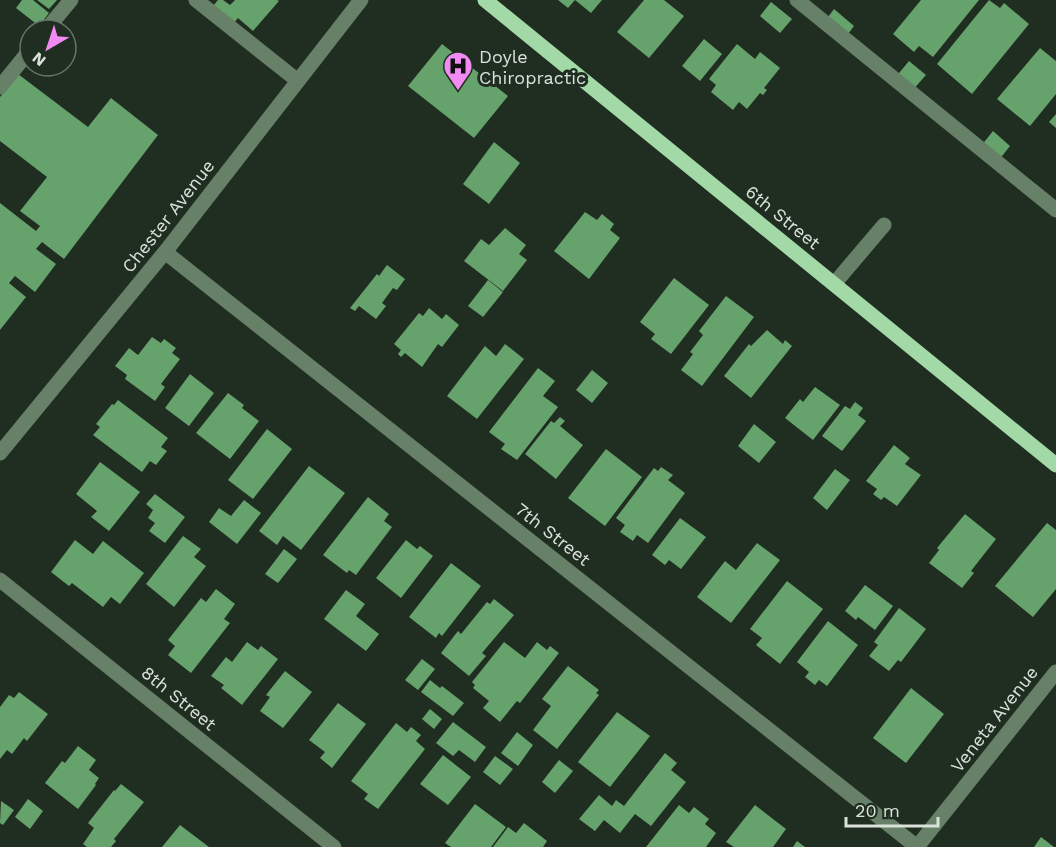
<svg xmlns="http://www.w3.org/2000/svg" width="1056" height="847" font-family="'Work Sans',sans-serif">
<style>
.building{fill:#66a26c}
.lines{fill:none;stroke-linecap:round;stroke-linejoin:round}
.minor{stroke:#678068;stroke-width:15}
.major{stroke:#a3d8a7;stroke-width:15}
.labels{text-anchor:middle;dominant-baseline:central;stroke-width:6;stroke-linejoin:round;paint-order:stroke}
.poi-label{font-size:18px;fill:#d9e2d9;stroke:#202d21;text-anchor:start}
.street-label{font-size:18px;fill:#d9e2d9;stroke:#202d21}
</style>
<rect width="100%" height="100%" fill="#202d21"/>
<path class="building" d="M22 0H33L49 13 39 26 16 8Z
M37 0H57L49 9Z
M218 0H223L230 5 235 0H277L279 1 253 31 238 18 233 24 213 6Z
M558 0H575L568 8Z
M575 0H602L591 13Z
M644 0H664L684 16 649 58 617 32Z
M921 0H979L933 57 919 46 914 52 893 34Z
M989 0 1000 8 1004 3 1029 24 972 94 937 64Z
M771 2 792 19 780 33 760 16Z
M834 9 854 26 845 38 825 21Z
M704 39 722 54 700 81 682 66Z
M442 44 508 96 474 138 408 86Z
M737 44 755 59 760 52 780 68 764 88 767 90 763 95 760 93 747 109 739 102 733 110 711 92 716 85 709 79Z
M1040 48 1056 61V94L1030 126 997 99Z
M909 61 926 75 911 92 895 78Z
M18 74 88 127 111 98 158 135 64 259 42 242 36 249 56 264 35 292 15 276 9 283 26 297 0 330V203L36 231 40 226 20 211 47 177 0 141V97Z
M1056 114V128L1049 122Z
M993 131 1010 146 999 160 981 146Z
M494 142 520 163 489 204 463 184Z
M585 212 597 220 602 214 614 224 610 230 620 238 589 279 554 251Z
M505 228 526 245 519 254 527 260 503 291 464 261 481 239 489 245Z
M387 265 405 279 397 290 393 288 382 303 386 306 376 319 359 306 355 311 350 308 377 274 379 276Z
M674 278 709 305 671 354 651 339 655 334 640 322Z
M488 280 503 292 483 317 468 306Z
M726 296 754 317 702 386 681 370 693 354 690 352 703 335 699 331Z
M429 308 442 319 446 314 459 325 442 347 438 344 422 367 405 353 401 357 398 354 401 350 394 344 419 313 423 316Z
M767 330 783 344 785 340 792 346 751 398 724 376 749 344 751 346Z
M152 337 161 343 164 339 176 348 172 353 180 359 161 384 165 387 155 401 125 379 127 375 115 366 129 348 138 355Z
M505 344 524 359 477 419 447 396 485 346 496 356Z
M538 368 555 381 543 396 558 407 517 460 501 449 505 444 489 432Z
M592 370 608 383 592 403 576 390Z
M190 374 214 393 189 426 165 408Z
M815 387 840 405 813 440 785 418 800 399 803 402Z
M228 393 244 405 242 408 259 421 230 459 196 433Z
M118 400 168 438 161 447 167 451 156 465 150 461 142 472 93 435 100 427 96 424 112 404 114 405Z
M855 402 863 408 858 415 866 421 842 451 822 436 845 406 850 409Z
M560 417 565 421 560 426 583 445 556 479 525 454 551 421 554 423Z
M754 424 776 442 759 463 738 446Z
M267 429 292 449 253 499 228 480Z
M894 445 910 458 905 464 921 475 897 506 884 497 881 500 873 494 877 489 866 481Z
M606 449 642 477 605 526 568 498Z
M100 462 140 492 109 531 91 517 97 511 76 494Z
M309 466 345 493 301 550 283 536 277 545 259 531Z
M661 467 673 475 668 480 685 493 648 543 637 535 633 541 620 532 625 525 616 518 654 468 658 471Z
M835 469 850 480 827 510 813 498Z
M155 494 185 517 165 543 149 531 155 523 148 518 153 510 146 504Z
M368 497 389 514 384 521 392 527 356 575 349 570 347 573 323 555Z
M244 500 261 513 237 544 209 522 219 508 231 516Z
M965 514 996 539 971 571 974 573 962 588 929 563 939 550 937 548Z
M680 518 706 537 681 569 669 560 665 565 652 555Z
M1047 523 1056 530V589L1033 617 995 586Z
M183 536 201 549 194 557 206 566 174 607 146 584Z
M75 540 93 554 103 541 144 573 120 604 111 597 103 607 72 583 69 586 51 572Z
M406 540 417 549 420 546 433 556 401 598 376 578Z
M757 543 780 560 731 623 697 597 725 561 736 570Z
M284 549 297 559 278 583 265 574Z
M451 563 481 586 442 636 439 633 436 638 409 617Z
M787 581 823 609 780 664 756 645 762 638 750 629Z
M865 585 893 606 875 630 858 617 856 620 845 611Z
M216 589 235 604 224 619 230 623 191 673 168 655 175 646 168 640 201 598 206 602Z
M346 590 365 604 356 616 379 634 366 651 324 619Z
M494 599 514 615 482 653 486 656 469 676 441 653 458 631 461 634 487 602 490 604Z
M899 608 926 629 901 662 898 660 889 671 869 656 878 645 874 642Z
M828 621 858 645 827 686 819 680 815 685 805 677 809 672 797 662Z
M247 642 258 650 261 646 278 659 242 705 221 688 224 685 211 676 226 657 232 662Z
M504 642 525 658 537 642 547 650 550 646 559 653 520 703 517 701 500 722 483 708 489 701 473 688 475 685 472 682Z
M422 659 435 669 418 690 405 680Z
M568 666 599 690 596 693 599 695 557 749 533 730 551 706 542 699Z
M285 671 312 692 283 728 260 711 270 697 266 695Z
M430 680 440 688 442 686 464 703 453 716 421 692Z
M911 688 944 714 906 763 873 738Z
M19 692 48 714 27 741 24 738 12 754 7 750 0 759V707L9 695 14 698Z
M338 703 366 724 332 768 320 758 325 752 309 740Z
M430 709 442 719 434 729 422 719Z
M617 712 650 736 610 787 578 762Z
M453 722 486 747 475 762 459 750 453 756 436 743Z
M396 723 407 732 411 727 421 735 416 741 425 749 378 809 364 799 368 794 351 781Z
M517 732 533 745 518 766 501 753Z
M78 746 96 760 89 770 99 778 95 784 96 785 78 809 45 783 62 761 65 763Z
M665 753 677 763 671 770 686 782 651 826 635 814 620 833 604 820 595 831 579 819 599 795 612 806 616 800 624 806Z
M443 755 471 777 448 805 420 784Z
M495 756 513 769 500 785 483 772Z
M559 760 573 771 555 793 542 782Z
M121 784 144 802 114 839 116 841 111 847H87L83 844 94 828 88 823 114 790 115 791Z
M28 799 43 811 30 829 15 817Z
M1 801 14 810 3 825 0 823Z
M475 804 506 827 491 847H451L445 843Z
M679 805 689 813 694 807 709 819 705 824 716 833 706 847H646Z
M755 805 786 829 773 847H734L726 842Z
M524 823 547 841 543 847H493L508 827 516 833Z
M180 825 209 847H162Z
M1041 837 1054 847H1034Z
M797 841 805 847H793Z"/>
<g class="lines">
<path class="minor" d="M196 0 298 81
M797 0 1056 210
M46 30 71 0
M0 87 30 50
M165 252 917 847 1056 672
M834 284 884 225
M0 453 165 252 361 0
M0 580 334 847"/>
<path class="major" d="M485 0 1056 465"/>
</g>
<defs>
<g id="hospital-pin" transform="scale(1.5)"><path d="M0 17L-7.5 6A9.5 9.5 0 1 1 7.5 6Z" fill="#f28af3" stroke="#202d21"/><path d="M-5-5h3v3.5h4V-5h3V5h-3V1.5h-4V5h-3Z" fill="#111"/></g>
</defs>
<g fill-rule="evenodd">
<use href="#hospital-pin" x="458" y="66"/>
</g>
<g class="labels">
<g class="poi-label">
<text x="479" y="56">Doyle<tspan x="479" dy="21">Chiropractic</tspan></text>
</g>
<g class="street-label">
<text transform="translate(168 216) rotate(-52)">Chester Avenue</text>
<text transform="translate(783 217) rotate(39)">6th Street</text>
<text transform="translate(553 534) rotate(38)">7th Street</text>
<text transform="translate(179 698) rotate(39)">8th Street</text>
<text transform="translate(994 719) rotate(-52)">Veneta Avenue</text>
</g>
</g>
<g transform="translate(48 48) rotate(219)"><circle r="28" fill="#202d21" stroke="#6a756b" stroke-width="1.5"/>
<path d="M0-4.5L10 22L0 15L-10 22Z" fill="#f28af3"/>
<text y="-9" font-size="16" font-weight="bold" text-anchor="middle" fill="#d9e2d9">N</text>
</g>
<path d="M846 817v9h92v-9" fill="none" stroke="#d9e2d9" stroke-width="3"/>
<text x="855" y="817" font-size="18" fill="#d9e2d9" stroke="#202d21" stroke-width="4.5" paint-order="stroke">20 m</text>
</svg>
